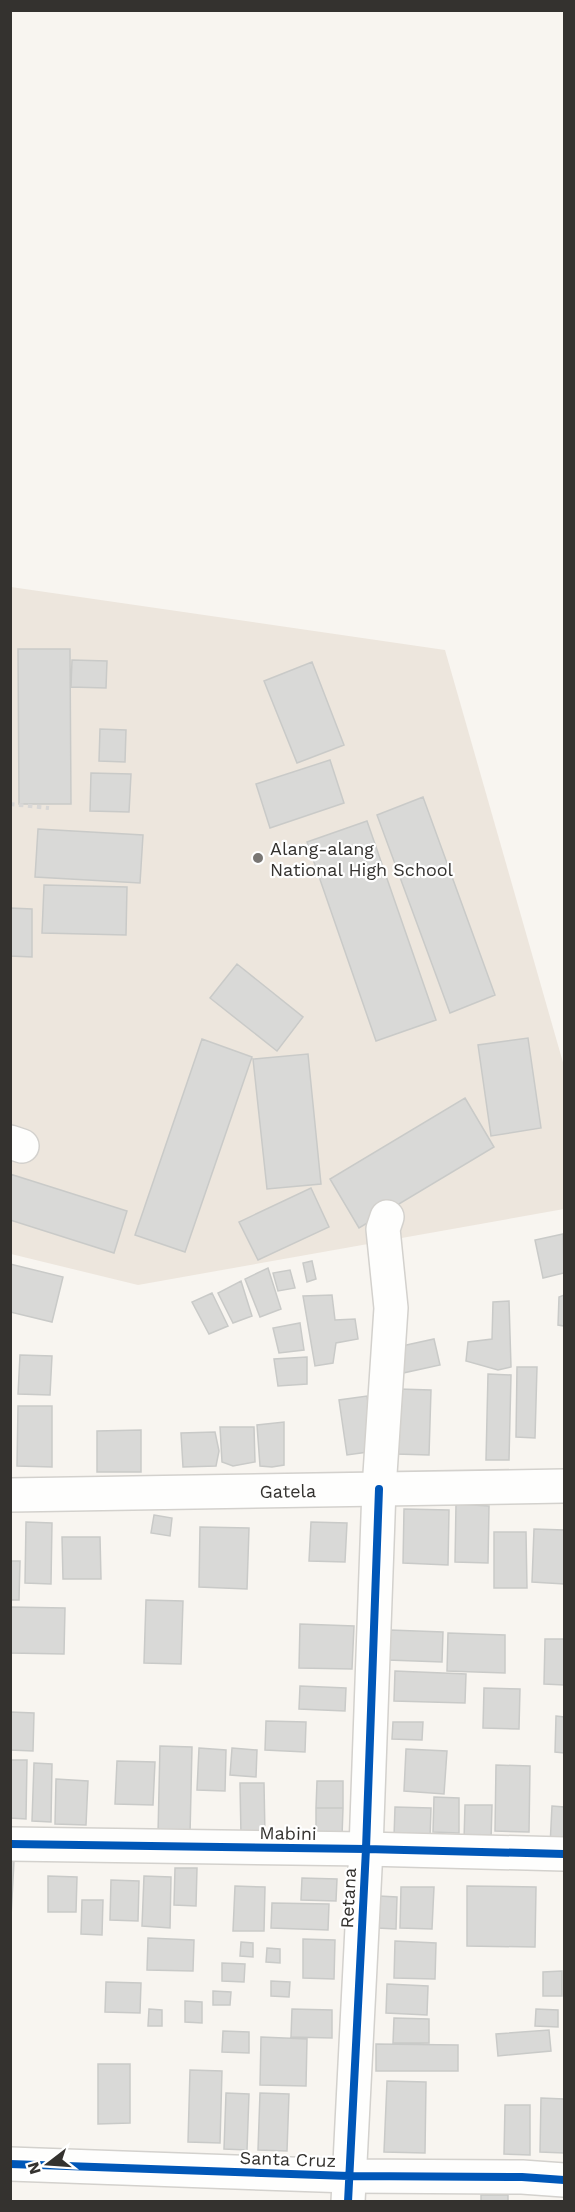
<svg xmlns="http://www.w3.org/2000/svg" width="575" height="2212" font-family="'Work Sans',sans-serif">
<style>
.built{fill:#ede6dd}
.building{fill:#d9d9d7;stroke:#c9cac8;stroke-width:1.5}
.lines{fill:none;stroke-linecap:round;stroke-linejoin:round}
.minor-casing{stroke:#d3d1cd;stroke-width:36}
.path{stroke:#d8d7d6;stroke-width:4;stroke-dasharray:4.5 4.5;stroke-linecap:butt}
.minor{stroke:#fefefd;stroke-width:33}
.cycleway-casing{stroke:#fff;stroke-width:11}
.cycleway{stroke:#0057b8;stroke-width:8}
.poi-dot{fill:#797673;stroke:#fff;stroke-width:2}
.labels{text-anchor:middle;dominant-baseline:central;stroke-width:4.5;stroke-linejoin:round;paint-order:stroke}
.poi-label{font-size:18px;fill:#34322f;stroke:#fff;text-anchor:start}
.street-label{font-size:18px;fill:#34322f;stroke:#fff}
</style>
<rect width="100%" height="100%" fill="#f8f5f0"/>
<path class="built" d="M11 587 445 650 564 1066V1209L138 1285 11 1254Z"/>
<path class="building" d="M18 649H70L71 804H19Z
M72 660 107 661 106 688 71 687Z
M312 662 344 745 297 763 264 681Z
M100 729 126 730 125 762 99 761Z
M330 760 344 803 270 828 256 784Z
M91 773 131 774 129 812 90 811Z
M423 797 495 995 450 1013 377 815Z
M367 821 436 1020 376 1041 307 842Z
M38 829 143 835 140 883 35 877Z
M44 885 127 887 126 935 42 933Z
M10 908 32 909V957L10 956Z
M237 964 303 1017 277 1051 210 998Z
M528 1038 541 1128 491 1136 478 1045Z
M202 1039 252 1057 185 1252 135 1235Z
M308 1054 321 1184 267 1189 253 1059Z
M465 1098 494 1147 359 1228 330 1179Z
M10 1174 127 1211 114 1253 10 1220Z
M311 1188 329 1227 258 1260 239 1222Z
M563 1234 564 1273 543 1278 535 1240Z
M312 1261 316 1279 307 1282 303 1263Z
M10 1264 63 1277 52 1322 10 1312Z
M268 1268 281 1309 260 1317 245 1279Z
M290 1270 295 1288 278 1291 273 1273Z
M241 1281 252 1316 233 1323 218 1293Z
M212 1293 228 1326 209 1334 192 1302Z
M332 1295 335 1320 355 1319 358 1339 336 1343 333 1363 315 1366 303 1296Z
M564 1295V1326L558 1325 559 1297Z
M509 1301 511 1367 498 1370 466 1361 468 1342 492 1339 493 1302Z
M300 1323 304 1350 279 1353 273 1328Z
M434 1339 440 1365 403 1373 397 1347Z
M20 1355 52 1356 50 1395 18 1394Z
M307 1357V1384L278 1386 274 1359Z
M517 1367H537L535 1438 516 1437Z
M488 1374 511 1375 509 1460H486Z
M398 1389 431 1390 429 1455 396 1454Z
M367 1396 375 1451 347 1455 339 1400Z
M18 1406H52V1467L17 1466Z
M284 1422V1465L272 1467 260 1466 257 1425Z
M220 1427H254L255 1462 233 1466 222 1462Z
M141 1430V1472H97V1431Z
M215 1432 219 1451 216 1466 183 1467 181 1433Z
M456 1504 489 1506 488 1563 455 1562Z
M404 1509 449 1510 448 1565 403 1563Z
M154 1515 172 1518 170 1536 151 1533Z
M26 1522 52 1523 51 1584 25 1583Z
M311 1522 347 1523 345 1562 309 1561Z
M200 1527 249 1528 247 1589 199 1587Z
M534 1529 564 1530V1584L532 1582Z
M494 1532H526L527 1588H494Z
M62 1537H100L101 1579H63Z
M10 1561H20L19 1600H10Z
M146 1600 183 1601 181 1664 144 1663Z
M10 1607 65 1608 64 1654 10 1653Z
M300 1624 354 1626 352 1669 299 1668Z
M390 1630 443 1632 442 1662 388 1660Z
M448 1633 505 1635V1673L447 1671Z
M545 1639H564V1685L544 1684Z
M395 1671 466 1674 465 1703 394 1701Z
M300 1686 346 1688 345 1711 299 1709Z
M484 1688 520 1689 519 1729 483 1728Z
M10 1712 34 1713 33 1751 10 1750Z
M556 1716 564 1717V1753L555 1752Z
M266 1721 306 1722 305 1752 265 1750Z
M393 1722H423L422 1740 392 1739Z
M160 1746 192 1747 190 1835 158 1834Z
M199 1748 226 1750 225 1791 197 1790Z
M232 1748 257 1750 256 1777 230 1775Z
M406 1749 447 1751 444 1794 404 1791Z
M10 1760H27L26 1819 10 1818Z
M117 1761 155 1762 153 1805 115 1804Z
M34 1763 52 1764 51 1822 32 1821Z
M496 1765 530 1766 529 1832 495 1831Z
M56 1779 88 1781 86 1825 55 1824Z
M317 1781H343V1808H316Z
M240 1783H264L265 1836H241Z
M434 1797 459 1798V1833L433 1832Z
M465 1805H492L491 1841 464 1840Z
M552 1806 564 1807V1846H550Z
M395 1807 431 1808 430 1838 394 1837Z
M316 1808H343L342 1837 316 1836Z
M10 1861H14L10 1936Z
M175 1868H197L196 1906 174 1905Z
M48 1876 77 1877 76 1912H48Z
M144 1876 171 1877 170 1928 142 1926Z
M302 1878 337 1879 336 1901 301 1900Z
M111 1880 139 1881 138 1921 110 1920Z
M235 1886 265 1887 264 1931H233Z
M467 1886 536 1887 535 1947 467 1946Z
M401 1887H434L432 1929 400 1928Z
M379 1896 397 1897 396 1929 378 1928Z
M82 1900H103L102 1935 81 1934Z
M272 1903 329 1904 328 1930 271 1928Z
M148 1938 194 1940 193 1971 147 1970Z
M303 1939 335 1940 334 1979 303 1978Z
M395 1941 436 1943 435 1979 394 1978Z
M241 1942 253 1943V1957L240 1956Z
M267 1948 280 1949V1963L266 1962Z
M222 1963 245 1964 244 1982 222 1981Z
M562 1971V1996H543V1972Z
M271 1981 290 1982 289 1997 271 1996Z
M106 1982 141 1983 140 2013 105 2012Z
M387 1984 428 1986 427 2015 386 2013Z
M213 1991 231 1992 230 2005H213Z
M185 2001 202 2002V2023L185 2022Z
M149 2009 162 2010V2026H148Z
M292 2009 332 2010V2038L291 2037Z
M536 2009 558 2010V2027L535 2026Z
M394 2018 429 2019V2043H393Z
M549 2030 551 2051 498 2056 496 2034Z
M223 2031 249 2032V2053L222 2052Z
M261 2037 307 2039 306 2086 260 2085Z
M376 2044 458 2045V2071H376Z
M98 2064H130V2123L98 2124Z
M190 2070 222 2071 220 2143 188 2142Z
M387 2081 426 2082 425 2153 384 2152Z
M226 2093 249 2094 247 2150 224 2149Z
M260 2093 289 2094 287 2151 258 2150Z
M541 2098 564 2099V2153L540 2152Z
M505 2105H530V2155L504 2154Z
M481 2195H508V2202H481Z"/>
<g class="lines">
<g class="minor-casing">
<g id="minor">
<path d="M10 1142 22 1146"/>
<path id="s1" d="M10 1495 564 1486"/>
<path d="M10 1844 366 1849 564 1854"/>
<path d="M10 2164 349 2176 522 2177 564 2180"/>
<path d="M348 2202 366 1849 379 1489 391 1308 383 1229 387 1217"/>
</g>
</g>
<path class="path" d="M10 804 49 808"/>
<use href="#minor" class="minor"/>
<g class="cycleway-casing">
<path id="cycleway" d="M10 1844 366 1849 564 1854
M10 2164 349 2176 522 2177 564 2180
M348 2202 366 1849 379 1489"/>
</g>
<use href="#cycleway" class="cycleway"/>
</g>
<circle class="poi-dot" cx="258" cy="858" r="6"/>
<g class="labels">
<g class="poi-label">
<text x="270" y="848">Alang-alang<tspan x="270" dy="21">National High School</tspan></text>
</g>
<g class="street-label">
<text stroke="none"><textPath href="#s1" startOffset="278">Gatela</textPath></text>
<text transform="translate(288 1833) rotate(1)">Mabini</text>
<text transform="translate(348 1898) rotate(-87)">Retana</text>
<text transform="translate(288 2159) rotate(2)">Santa Cruz</text>
</g>
</g>
<rect width="575" height="2212" fill="none" stroke="#34322f" stroke-width="24"/>
<g transform="translate(48 2164) rotate(253)" stroke="#ffffff" stroke-width="4.5" paint-order="stroke">
<path d="M0-4.5L10 22L0 15L-10 22Z" fill="#34322f"/>
<text y="-9" font-size="16" font-weight="bold" text-anchor="middle" fill="#34322f">N</text>
</g>
</svg>
